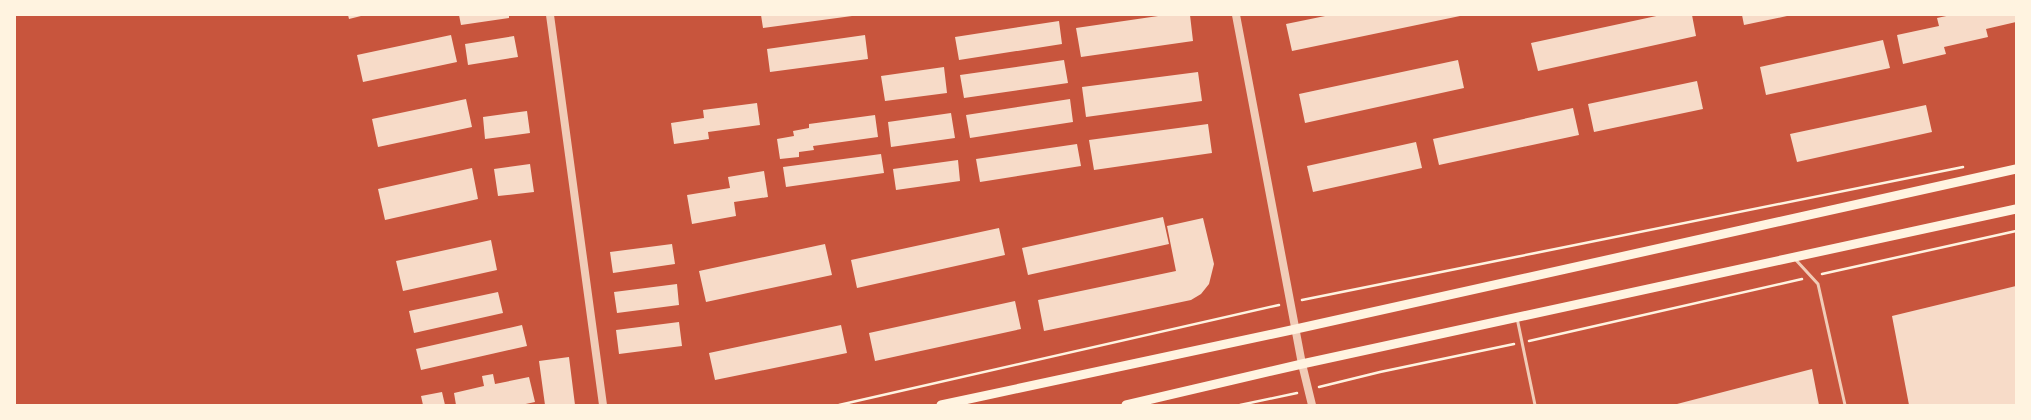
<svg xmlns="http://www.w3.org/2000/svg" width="2031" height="420" font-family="'Asap Condensed',sans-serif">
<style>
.building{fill:#f7dbc8}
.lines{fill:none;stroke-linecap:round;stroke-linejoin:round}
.path{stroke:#fff3e0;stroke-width:2.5}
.service{stroke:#f1ccb7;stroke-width:3}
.tertiary{stroke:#f1ccb7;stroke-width:8}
.secondary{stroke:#fff3e0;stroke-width:9}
</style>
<rect width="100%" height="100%" fill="#c8553d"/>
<path class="building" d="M348 15H361V16L349 19Z
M459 15H509V18L461 25Z
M761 15H852V16L763 28Z
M1165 15H1190L1193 41 1081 57 1076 28Z
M1330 15H1460V16L1292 51 1286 24Z
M1661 15H1692L1696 36 1538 71 1531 43Z
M1742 15H1787V16L1744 25Z
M1951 15H2016V22L1986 29 1988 37 1944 47 1946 54 1903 64 1897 35 1939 26 1937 18Z
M1059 21 1062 44 959 60 955 37Z
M451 35 457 62 363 82 357 55Z
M865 35 868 59 770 72 767 49Z
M514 36 518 57 468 65 465 44Z
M1883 40 1890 68 1766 95 1760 67Z
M1064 60 1068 83 964 98 960 75Z
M1458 60 1464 88 1305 123 1299 94Z
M944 67 947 93 885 101 881 76Z
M1198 72 1202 101 1086 117 1082 87Z
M1697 81 1703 109 1594 132 1588 104Z
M466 99 472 127 378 147 372 119Z
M1070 99 1073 122 970 138 966 115Z
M757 103 760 125 708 132 709 139 674 144 671 123 704 118 703 110Z
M1926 105 1932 132 1797 162 1790 134Z
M1573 108 1579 135 1439 165 1433 139Z
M527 111 530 133 485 139 483 117Z
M951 113 955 138 891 147 888 122Z
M875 115 878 137 813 146 814 150 799 152V157L780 159 777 139 794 136 793 131 809 128V124Z
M1208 124 1212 153 1094 170 1089 140Z
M1416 142 1422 168 1313 192 1307 166Z
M1077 144 1081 166 980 182 976 159Z
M881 154 884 173 786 187 783 167Z
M958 160 960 181 896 190 893 169Z
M530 164 534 192 498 196 494 169Z
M472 168 478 199 385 220 378 189Z
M764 171 768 197 734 202 736 216 692 224 687 195 730 188 728 177Z
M1163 217 1169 244 1028 275 1022 248Z
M1203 218 1214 264 1209 284 1201 294 1191 300 1044 331 1038 300 1176 271 1167 226Z
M999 228 1005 255 857 288 851 260Z
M491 240 497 270 403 291 396 261Z
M672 244 675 264 613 273 610 252Z
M825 244 832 275 706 302 699 271Z
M677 284 679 305 617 313 614 292Z
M2016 286V405H1909L1892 316Z
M498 292 503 313 414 333 409 311Z
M1015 301 1021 329 875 361 869 333Z
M679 322 682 346 619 354 616 330Z
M522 325 527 346 421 370 416 349Z
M841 325 847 353 715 380 709 353Z
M569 357 575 405H545L539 361Z
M1812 369 1819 405H1677V404Z
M493 374 495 384 529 377 535 402 521 405H456L454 393 484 386 482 376Z
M442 392 445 405H423L421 396Z"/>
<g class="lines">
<path class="path" d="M1822 274 2016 231
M1302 300 1963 167
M1529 341 1802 279
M1319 387 1380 372 1514 344
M839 405 1279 305
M1240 405 1297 393"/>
<path class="service" d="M1795 259 1818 284 1845 405
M1517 318 1535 405"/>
<path class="tertiary" d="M550 15 603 405
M1236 15 1302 364 1312 405"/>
<path class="secondary" d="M941 405 1296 329 2016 169
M1126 405 1302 364 2016 209"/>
</g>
<rect width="2031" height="420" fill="none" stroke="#fff3e0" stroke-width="32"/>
</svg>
